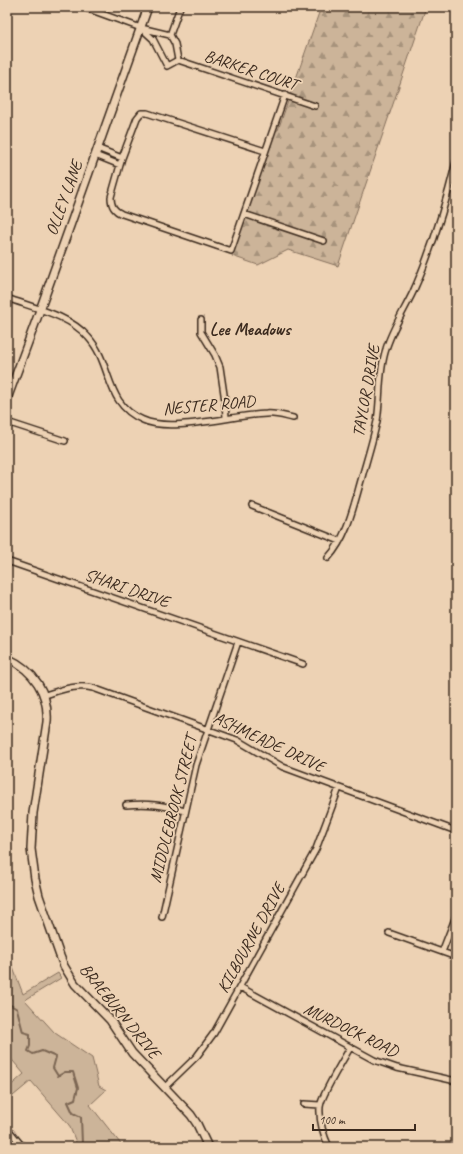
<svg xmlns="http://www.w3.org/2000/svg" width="463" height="1154" font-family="Caveat,sans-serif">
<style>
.forest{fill:url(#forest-firs);stroke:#846f5c}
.park{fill:#ccb499;stroke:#846f5c}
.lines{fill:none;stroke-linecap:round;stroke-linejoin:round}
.stream{stroke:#7b6653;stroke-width:2}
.street-casing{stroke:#3b2a1e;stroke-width:8}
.secondary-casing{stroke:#3b2a1e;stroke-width:10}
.street{stroke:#edd2b4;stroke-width:5}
.secondary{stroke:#edd2b4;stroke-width:7}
.labels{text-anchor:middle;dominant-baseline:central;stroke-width:3.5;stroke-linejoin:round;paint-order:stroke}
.street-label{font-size:17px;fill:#3b2a1e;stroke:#edd2b4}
.neighbourhood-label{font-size:18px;font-weight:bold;fill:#3b2a1e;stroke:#edd2b4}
</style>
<defs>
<pattern id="forest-firs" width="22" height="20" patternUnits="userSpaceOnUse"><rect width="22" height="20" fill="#ccb499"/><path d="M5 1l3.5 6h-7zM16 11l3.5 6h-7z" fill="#a7937c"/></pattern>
</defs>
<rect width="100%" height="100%" fill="#edd2b4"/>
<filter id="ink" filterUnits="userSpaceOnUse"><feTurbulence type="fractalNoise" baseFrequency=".025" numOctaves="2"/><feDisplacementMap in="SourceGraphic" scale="8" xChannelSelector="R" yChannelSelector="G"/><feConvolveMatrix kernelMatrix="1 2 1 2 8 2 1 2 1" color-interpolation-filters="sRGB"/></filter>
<g filter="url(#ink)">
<path class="forest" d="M321 7H426L338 266 288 250 258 265 232 256 273 130H278Z"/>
<path class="park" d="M7 952 23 994 58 973 61 978 25 1000 55 1033 92 1058 99 1086 106 1090 90 1105 120 1143 122 1147H78L69 1125 31 1081 7 1101V1089L24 1074 7 1054Z"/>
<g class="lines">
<path class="stream" d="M7 982 10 990 9 1004 17 1009 23 1032 30 1034V1046L28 1051 33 1054 42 1051 56 1057 53 1068 58 1076 65 1072H73L78 1088 75 1099 68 1102 73 1113 81 1117 82 1144 88 1147"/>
<g class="street-casing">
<path id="street" d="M83 7 141 28 170 35
M141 28 153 39 167 66 178 60 315 106
M178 60 175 44 170 35 180 7
M97 148 122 158
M265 151 147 113H141L137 118 122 158 111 197C111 206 114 211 122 214L231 251 285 95
M95 155 120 165
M244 214 324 241
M7 298C34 308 69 315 88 337 113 364 104 404 143 420 171 433 233 415 266 414 275 413 284 416 293 418
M201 320V332L215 355 220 367 225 401 226 418
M7 422 65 441
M252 506 340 541
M328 558C348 536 354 504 362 477 367 459 373 440 377 421 381 397 378 373 386 349 392 329 404 311 413 292 432 250 445 206 456 162
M7 561 303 664
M45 695C61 690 76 684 93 688L237 740 283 767 456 831
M126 805C150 803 161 805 185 811
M162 917 196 765 238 642
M389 933 456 957
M442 952 456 916
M240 987 374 1060 397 1068 456 1081
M165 1087 197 1056 214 1033 316 849 339 788
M304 1104 320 1105
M7 1128 23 1147
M329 1147C323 1134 319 1121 320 1107 321 1096 343 1060 350 1048"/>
</g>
<g class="secondary-casing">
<path id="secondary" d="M7 399 40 310 148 7
M7 658C34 670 49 693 47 722L33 813 31 849 35 879 39 896 60 956 64 966 75 984 110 1020 132 1053 191 1115 197 1124 208 1147"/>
</g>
<use href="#street" class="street"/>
<use href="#secondary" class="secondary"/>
</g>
</g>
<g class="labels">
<g class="street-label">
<text transform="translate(251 70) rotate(18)">BARKER COURT</text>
<text transform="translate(64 198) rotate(-70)">OLLEY LANE</text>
<text transform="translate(366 391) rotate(-80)">TAYLOR DRIVE</text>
<text transform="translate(209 405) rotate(-5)">NESTER ROAD</text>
<text transform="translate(127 588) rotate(19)">SHARI DRIVE</text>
<text transform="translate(269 742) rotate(25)">ASHMEADE DRIVE</text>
<text transform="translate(173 809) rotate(-76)">MIDDLEBROOK STREET</text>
<text transform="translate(251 938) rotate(-61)">KILBOURNE DRIVE</text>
<text transform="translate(120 1011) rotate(51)">BRAEBURN DRIVE</text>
<text transform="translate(351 1030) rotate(26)">MURDOCK ROAD</text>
</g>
<g class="neighbourhood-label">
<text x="250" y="329">Lee Meadows</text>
</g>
</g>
<rect width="463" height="1154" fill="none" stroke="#edd2b4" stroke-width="24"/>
<rect x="12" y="12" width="439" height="1130" fill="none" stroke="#3b2a1e" stroke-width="1.5" filter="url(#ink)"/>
<path d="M313 1124v6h102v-6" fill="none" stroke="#3b2a1e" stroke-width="2"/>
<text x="319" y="1124" font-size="12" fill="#3b2a1e" stroke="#edd2b4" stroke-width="3" paint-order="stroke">100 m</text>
</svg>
